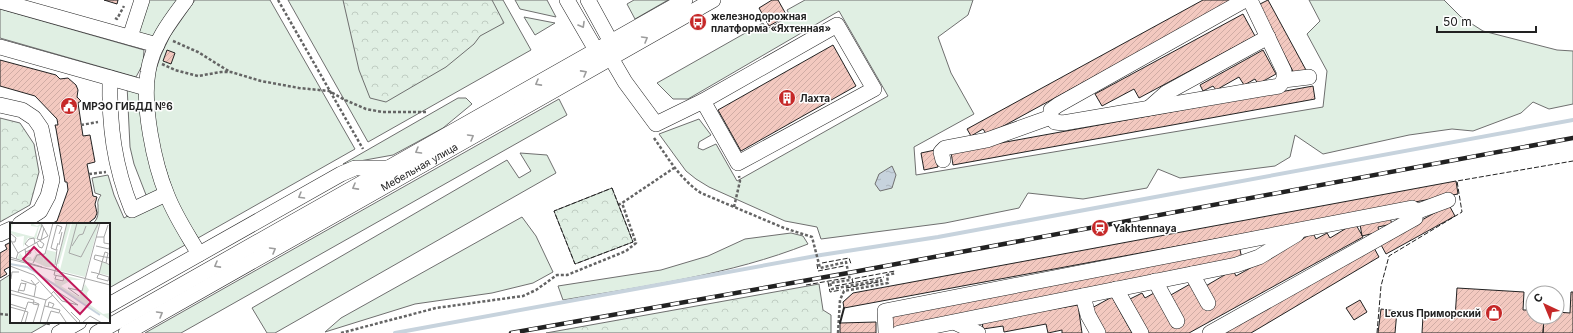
<svg xmlns="http://www.w3.org/2000/svg" width="1573" height="333" font-family="Inter,sans-serif">
<style>
.grass{fill:#e0efe3;stroke:#6f6f6f}
.forest{fill:url(#forest-crowns);stroke:#6f6f6f}
.water{fill:url(#water-ripples);stroke:#6f6f6f}
.lines{fill:none;stroke-linecap:round;stroke-linejoin:round}
.stream{stroke:#c7d3dd;stroke-width:4}
.building{fill:url(#building-hatch);stroke:#222}
.minor-casing{stroke:#222;stroke-width:16}
.path{stroke:#646464;stroke-width:2.5;stroke-dasharray:3 2;stroke-linecap:butt}
.minor{stroke:#fff;stroke-width:15}
.rail-casing{stroke:#222;stroke-width:4.5}
.rail{stroke:#fff;stroke-width:3;stroke-dasharray:9;stroke-linecap:butt}
.fence{stroke:#222;stroke-width:1;stroke-dasharray:5 2;stroke-linecap:butt}
.wall{stroke:#222;stroke-width:2}
.oneway{stroke:#9c9c9c}
.labels{text-anchor:middle;dominant-baseline:central;stroke-width:3;stroke-linejoin:round;paint-order:stroke}
.poi-label{font-size:10px;font-weight:bold;fill:#222;stroke:#fff;text-anchor:start}
.street-label{font-size:10px;fill:#222;stroke:#fff}
.inset-river{fill:none;stroke:#c7d3dd;stroke-width:2}
.inset-road{fill:none;stroke:#a7a7a7;stroke-width:1}
.view{fill:#c2185b;fill-opacity:0.15;stroke:#c2185b;stroke-width:2}
.inset-edge{fill:none;stroke:#222;stroke-width:2}
</style>
<defs>
<pattern id="forest-crowns" width="20" height="18" patternUnits="userSpaceOnUse"><rect width="20" height="18" fill="#e0efe3"/><path d="M2 6a3 3 0 1 1 6 0M12 15a3 3 0 1 1 6 0" fill="none" stroke="#c0cdc2"/></pattern>
<pattern id="water-ripples" width="26" height="14" patternUnits="userSpaceOnUse"><rect width="26" height="14" fill="#c7d3dd"/><path d="M2 4q2-2 4 0t4 0M15 11q2-2 4 0t4 0" fill="none" stroke="#abb5bd"/></pattern>
<pattern id="building-hatch" width="6" height="6" patternUnits="userSpaceOnUse"><rect width="6" height="6" fill="#f3c9c0"/><path d="M-1 1l2-2M0 6l6-6M5 7l2-2" fill="none" stroke="#d0aca5"/></pattern>
</defs>
<rect width="100%" height="100%" fill="#fff"/>
<path class="grass" d="M146 0H181L155 39 135 35Z
M195 0H270L355 149 198 238 177 204 157 142 153 101V78L161 55 170 36Z
M288 0H503L531 50 368 142Z
M515 0H547L556 17 520 9Z
M634 0H668L635 19 627 4Z
M805 0H973L968 15 938 37 951 73 974 114 914 147 916 175 1323 107 1327 71 1307 34 1320 21 1309 0H1444L1461 17 1483 31 1557 50 1573 51V104L1549 109 1533 102 1521 113 1473 131 1452 129 1409 135 1323 154 1295 135 1290 157 1275 166 1180 178 1158 169 1147 188 1083 199 1028 193 1019 208 945 223 821 239 817 227 785 221 709 187 696 179 686 171 659 134 699 119 711 135 699 142 698 148 703 150 716 144 737 181 888 96 839 11 688 99H673L657 83 763 23 767 29 790 16 787 10Z
M0 9 144 50 143 64 136 77 0 38Z
M524 17 555 23 535 35Z
M127 85 142 93 161 191 148 200 134 164 130 147Z
M458 98H466L472 104 443 128 393 155 343 164Z
M559 99 567 115 181 333H145Z
M520 153 547 155 556 173 275 333H267L252 308 507 160 519 178 531 171Z
M108 175 114 195 124 218 157 201 163 202 185 245 109 288V224H92C99 219 98 213 98 205 97 202 99 198 101 195L95 193 92 178Z
M522 217 536 236 553 272 533 283 492 293 415 304 325 332 341 318Z
M791 233 803 236 808 244C730 275 645 286 563 300L558 286 661 270 708 256 745 239Z
M11 274V322H50L31 333H0V281Z"/>
<path class="forest" d="M343 0H492L504 23 480 36 474 44 446 67 386 102 370 98 359 70Z
M0 118 20 123 34 144 39 172 30 205 0 222Z
M612 188 633 242 575 264 554 211Z
M819 284 823 310 831 315V333H546Z"/>
<path class="water" d="M892 166 896 175 892 188 880 191 875 184 879 174Z"/>
<g class="lines">
<path class="stream" d="M395 333 821 255 938 237 1573 120"/>
</g>
<path class="building" d="M104 0H118L117 4Z
M772 0H778L787 16 769 26 759 8Z
M1203 0H1234L987 135 983 129 971 136 967 129Z
M1268 0 1306 70 1295 75 1258 5Z
M1243 14 1255 36 1139 98 1134 89 1102 106 1095 94Z
M833 45 856 86 741 151 718 110Z
M167 50 175 53 171 64 163 61Z
M1263 50 1276 74 1258 84 1255 79 1244 85 1239 77 1216 90 1213 86 1203 91 1200 85Z
M0 60 56 75 60 79 68 78 76 85 78 90 77 97 81 101 78 103 83 136 90 135 95 162 87 164 93 196 97 197 95 204 97 213 95 218 87 224H51L57 221 68 190 67 182H65L56 129 55 125H58L57 119 35 96 0 86Z
M1313 86 1315 99 953 165 951 152Z
M935 150 938 167 924 170 921 153Z
M1456 181 1458 194 844 308 843 302 853 293Z
M1449 205 1455 216 1386 254 1380 243Z
M1390 218 1392 224 1378 227 1379 232 1362 236 1360 224Z
M1355 223 1363 237 1189 333H1149L1130 299 1142 293 1145 298 1154 293 1173 328 1184 322 1169 296 1192 283 1204 287 1233 270 1236 276 1313 233 1316 239 1327 233 1330 238Z
M11 242V266L4 270 7 274 0 278V253L7 249 5 245Z
M1239 245 1242 259 890 330 887 316Z
M1373 246 1379 257 1251 333H1222Z
M1457 288 1524 292 1523 310H1533V317H1544L1543 333H1422L1423 316 1455 318Z
M1571 292H1573V333H1543L1544 317H1557V312L1570 313Z
M1112 297 1132 333H1103L1090 309Z
M1360 300 1367 312 1354 320 1346 308Z
M1078 305 1082 333H1062V330L1048 333 1046 324 1004 332 1003 326 983 329 982 321Z
M1381 309 1397 311 1395 333H1378Z
M876 322V333H840V323Z"/>
<g class="lines">
<g class="minor-casing">
<g id="minor">
<path d="M186 0C170 21 152 45 148 72 142 105 154 164 167 195 175 216 188 235 199 254"/>
<path d="M567 0 596 50 605 55"/>
<path d="M588 0 611 42V58L625 82 656 124 703 101 837 25 874 89 738 163 703 101"/>
<path d="M1245 0 1058 105 1051 110V117L1055 122 1063 123 1279 86 1284 80 1309 77"/>
<path d="M1250 0 1284 71V80"/>
<path d="M0 1 157 45"/>
<path d="M130 37 142 0"/>
<path d="M0 47 146 88"/>
<path d="M110 78C109 125 114 166 132 210L166 194"/>
<path d="M0 105 22 110 34 118 41 128 52 180 48 196 40 211 20 224"/>
<path d="M1149 108 1166 93 1268 37"/>
<path d="M943 160 941 152 945 148 987 140 1051 117"/>
<path d="M1413 213 1448 200"/>
<path d="M0 234 11 229"/>
<path d="M1192 274 1208 303"/>
<path d="M1155 281 1177 321"/>
<path d="M1116 289 1141 333"/>
<path d="M1083 296 1088 315 1098 333"/>
<path d="M109 305 341 174 355 168H388"/>
<path d="M956 323 978 333"/>
<path d="M59 333 79 322"/>
<path d="M97 333 685 0"/>
<path id="s1" d="M126 333 713 0"/>
<path d="M886 333 885 311 1412 208 1415 218 1210 333"/>
<path d="M899 333 1236 265 1259 257 1297 234"/>
</g>
</g>
<path class="path" d="M278 0 363 149
M115 18 117 19 124 6
M173 41 198 52 230 72
M162 64 175 70 198 76 221 72H231L261 81 299 88 329 91 345 100 366 109 382 112H428
M81 125 98 122
M654 138C668 158 680 179 701 193L784 228 812 237 820 268 846 262 850 280 830 283 832 289 881 280 882 284
M89 174 106 172
M618 205 622 203 674 168
M734 207 740 181 739 176
M0 314 11 315
M37 322 50 324
M341 333 436 308 523 296 536 290 557 275H567L626 251 636 243 622 203
M838 333 840 300 844 291 888 283 887 275 896 273"/>
<use href="#minor" class="minor"/>
<g class="rail-casing">
<path id="rail" d="M511 333 848 273 1573 138"/>
</g>
<use href="#rail" class="rail"/>
<path class="fence" d="M612 188 633 242 575 264 554 211Z
M822 263 849 258 851 264
M817 264 818 271 844 266
M828 282 830 292 841 290
M853 283 852 279 895 271
M806 285 846 278
M835 286 884 277
M846 288 879 282
M1377 333 1381 286 1389 256 1462 212 1457 181 1573 161"/>
<path class="wall" d="M840 323 844 308"/>
</g>
<defs><path id="oneway-chevron" d="M-2-3.5L2.5 0L-2 3.5" fill="none" stroke-width="1.6" stroke-linecap="round" stroke-linejoin="round"/></defs>
<g class="oneway">
<use href="#oneway-chevron" transform="translate(582 25) rotate(60)"/>
<use href="#oneway-chevron" transform="translate(645 39) rotate(-30)"/>
<use href="#oneway-chevron" transform="translate(584 73) rotate(-29)"/>
<use href="#oneway-chevron" transform="translate(538 83) rotate(151)"/>
<use href="#oneway-chevron" transform="translate(471 137) rotate(-30)"/>
<use href="#oneway-chevron" transform="translate(418 151) rotate(150)"/>
<use href="#oneway-chevron" transform="translate(355 187) rotate(151)"/>
<use href="#oneway-chevron" transform="translate(301 196) rotate(150)"/>
<use href="#oneway-chevron" transform="translate(273 250) rotate(-30)"/>
<use href="#oneway-chevron" transform="translate(217 265) rotate(151)"/>
<use href="#oneway-chevron" transform="translate(160 314) rotate(-30)"/>
</g>
<defs>
<g id="bus-disc" transform="scale(0.9)"><circle r="9.5" fill="#c62828" stroke="#fff"/><path d="M-5-6H5V4H4V6H2V4H-2V6H-4V4H-5ZM-3.5-4V0h7V-4ZM-3.5 1.2v1.5H-2V1.2ZM2 1.2v1.5H3.5V1.2Z" fill="#fff"/></g>
<g id="building-disc" transform="scale(0.9)"><circle r="9.5" fill="#c62828" stroke="#fff"/><path d="M-4-6H4V6H1V3H-1V6H-4ZM-2.5-4.3h1.7v1.8h-1.7ZM.8-4.3h1.7v1.8H.8ZM-2.5-1h1.7V.8h-1.7ZM.8-1h1.7V.8H.8Z" fill="#fff"/></g>
<g id="civic-disc" transform="scale(0.9)"><circle r="9.5" fill="#c62828" stroke="#fff"/><path d="M-.6-6.5H3V-4.5H.6V-3L4-1V1h2V6H-6V1h2V-1L-.6-3ZM-1.2 2.5V6h2.4V2.5Z" fill="#fff"/></g>
<g id="station-disc" transform="scale(0.9)"><circle r="9.5" fill="#c62828" stroke="#fff"/><path d="M-3-6H3Q5-6 5-4V2Q5 4 3 4L4.5 6H3L1.5 4h-3L-3 6H-4.5L-3 4Q-5 4-5 2V-4Q-5-6-3-6ZM-3.5-4v3h7v-3ZM-3.5 1v1.5H-2V1ZM2 1v1.5H3.5V1Z" fill="#fff"/></g>
<g id="shop-disc" transform="scale(0.9)"><circle r="9.5" fill="#c62828" stroke="#fff"/><path d="M-5-2.5h2.3a2.7 3.5 0 0 1 5.4 0H5L5.5 6h-11ZM-1.5-2.5h3a1.5 2.3 0 0 0-3 0Z" fill="#fff"/></g>
</defs>
<g fill-rule="evenodd">
<use href="#bus-disc" x="698" y="22"/>
<use href="#building-disc" x="787" y="98"/>
<use href="#civic-disc" x="69" y="106"/>
<use href="#station-disc" x="1100" y="228"/>
<use href="#shop-disc" x="1494" y="313"/>
</g>
<g class="labels">
<g class="poi-label">
<text x="711" y="16">железнодорожная<tspan x="711" dy="12">платформа «Яхтенная»</tspan></text>
<text x="800" y="98">Лахта</text>
<text x="82" y="106">МРЭО ГИБДД №6</text>
<text x="1113" y="228">Yakhtennaya</text>
<text x="1481" y="313" text-anchor="end">Lexus Приморский</text>
</g>
<g class="street-label">
<text stroke="none"><textPath href="#s1" startOffset="337">Мебельная улица</textPath></text>
</g>
</g>
<g transform="translate(10 223)">
<rect width="100" height="100" fill="#fff"/>
<path d="M0 0H3L1 8 24 14 28 4 21 3V0L27 3 31 0 33 5 29 3 26 16 18 15 13 24 14 13 7 14 0 9ZM57 0H61L49 41H47ZM62 0H89L75 54 47 47 48 41 50 47ZM22 23 27 31H35L32 42 37 27 46 29 44 44H36L23 38 7 36 10 30 13 34H21L22 37 26 31ZM92 39 100 42V59V53L89 50ZM45 50 73 57H62L51 63 69 74 75 61 79 67 77 70 79 81 93 91 100 90V97L34 55 45 60 43 52 45 57 53 59 54 54Z" fill="#e0efe3"/>
<path class="inset-river" d="M0 41 17 44 27 50 90 92"/>
<path class="inset-road" d="M67 0 59 30 71 34 88 1M32 2 27 16 31 17 34 5M0 10 6 15 5 19H2M86 14H94L98 2M0 16 8 30M27 20 29 24 32 25 34 21 30 18M48 20 46 27 41 25 47 2 52 4 49 11M49 22 52 9M62 23 69 12 73 11 76 3M86 23 99 26 100 21 94 20V14M19 24 15 21 19 16 24 15 25 21M15 26 16 33 21 30 20 27 16 29M0 34 32 44M0 36 100 62M6 36 8 30 38 13 31 0M84 36 85 32 100 35M84 36 96 40M23 40 27 32 35 31 43 0M45 42 47 26M0 43 24 52 68 100M81 49 86 50 89 51 99 54 98 58 87 55 88 52 89 51 92 39 95 29 98 30 96 40 100 42M46 53 45 56 53 58 54 54 44 52 57 0M1 56 2 49H9M11 57 25 62 29 59M21 57 26 63 24 74M0 67 36 77M8 67 14 68 16 60M8 69 11 60 16 61M1 71 24 77 23 81 29 82M41 71 45 67 68 82 52 78 44 69M69 73 58 65 72 68 90 0M0 81 16 86M35 83 50 87 49 90 41 88 37 99 39 100M0 84 18 89 15 100M38 84 39 79 44 81 42 85M61 89 70 98 68 100M50 90 56 99 54 100M11 100 18 79 24 80M23 100 29 81 24 79M30 100 36 77 43 72M72 100 80 93 92 100"/>
<path class="view" d="M24 24 81 79 70 91 13 36Z"/>
<rect width="100" height="100" class="inset-edge"/>
</g>
<g transform="translate(1545 305) rotate(316)"><circle r="19" fill="#ffffff" stroke="#a7a7a7"/>
<path d="M0-3L7 15L0 10L-7 15Z" fill="#c62828"/>
<text y="-6" font-size="11" font-weight="bold" text-anchor="middle" fill="#222222">С</text>
</g>
<path d="M1437 26v6h99v-6" fill="none" stroke="#222222" stroke-width="2"/>
<text x="1443" y="26" font-size="12" fill="#222222" stroke="#ffffff" stroke-width="3" paint-order="stroke">50 m</text>
</svg>
